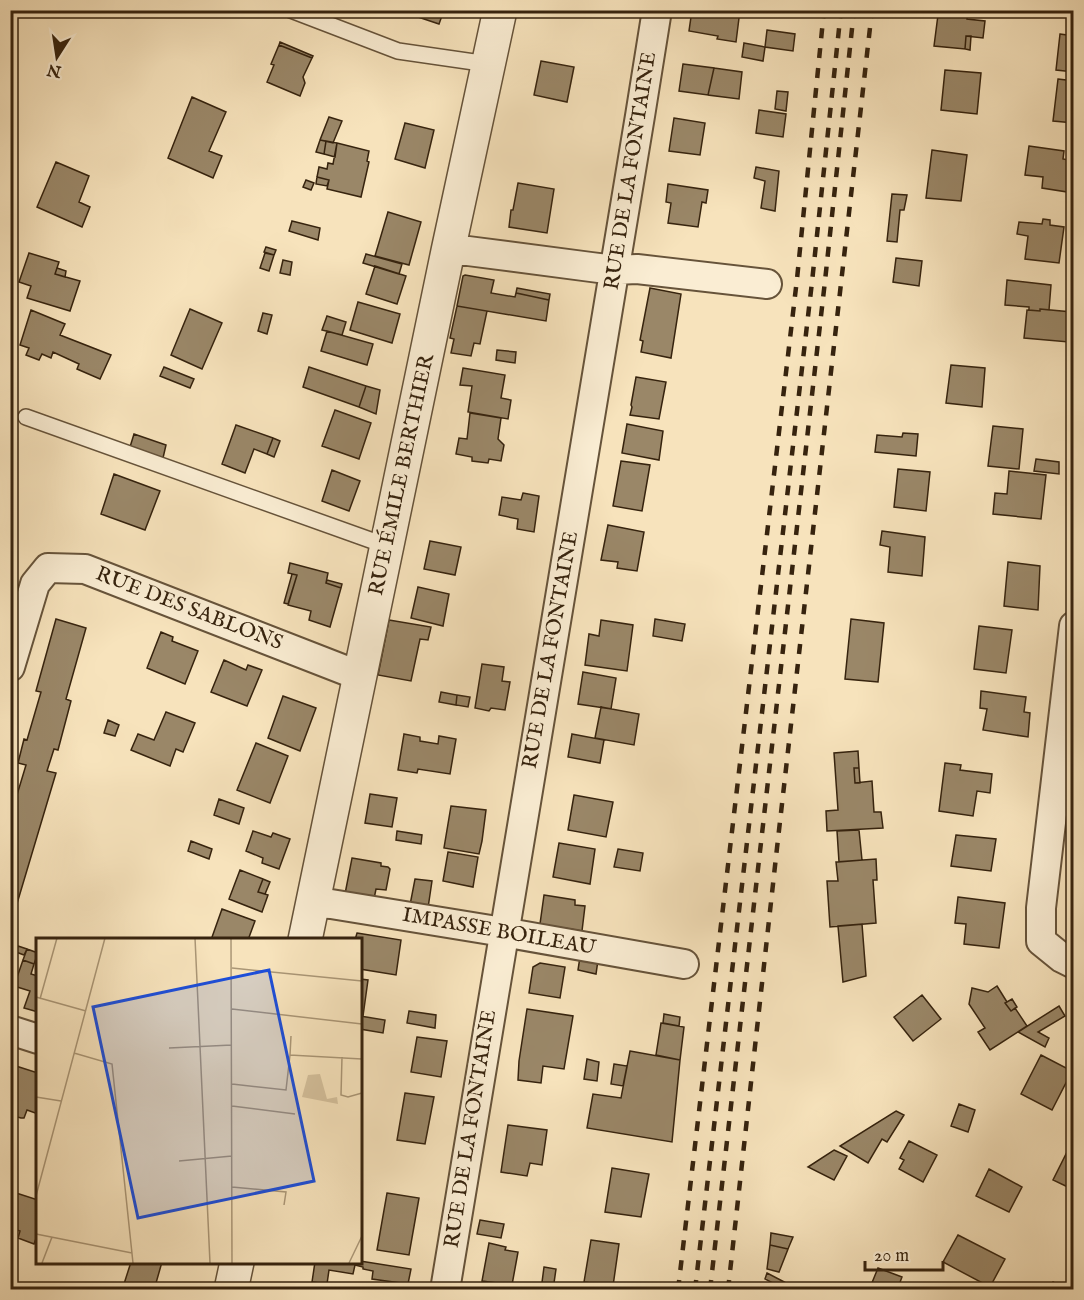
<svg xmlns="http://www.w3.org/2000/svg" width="1084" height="1300" font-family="'IM FELL English',serif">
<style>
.building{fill:#9a8768;stroke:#36230e;stroke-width:1.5}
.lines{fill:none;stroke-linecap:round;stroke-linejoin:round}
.service-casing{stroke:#66533a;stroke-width:18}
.minor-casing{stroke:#66533a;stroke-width:32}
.tertiary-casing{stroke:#66533a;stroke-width:36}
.service{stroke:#faedd3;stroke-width:15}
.minor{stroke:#faedd3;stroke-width:28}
.tertiary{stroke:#faedd3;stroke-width:33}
.rail{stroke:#36230e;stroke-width:4.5;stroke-dasharray:10 10;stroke-linecap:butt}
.labels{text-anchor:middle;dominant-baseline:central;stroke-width:6;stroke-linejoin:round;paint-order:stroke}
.street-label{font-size:21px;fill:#36230e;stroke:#faedd3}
.inset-road{fill:none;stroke:#aa9676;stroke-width:1.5}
.view{fill:#1d4ed8;fill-opacity:0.15;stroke:#1d4ed8;stroke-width:3}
.inset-edge{fill:none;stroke:#36230e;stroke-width:3}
</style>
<rect width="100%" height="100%" fill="#f7e3bc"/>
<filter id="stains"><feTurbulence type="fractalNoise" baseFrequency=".00333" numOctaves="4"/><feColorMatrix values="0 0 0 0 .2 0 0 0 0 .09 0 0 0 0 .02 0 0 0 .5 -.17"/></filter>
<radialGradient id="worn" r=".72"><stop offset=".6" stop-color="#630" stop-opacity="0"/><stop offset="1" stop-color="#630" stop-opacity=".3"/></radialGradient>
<path class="building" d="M410 10H444L439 24 409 14Z
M692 10H740L736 42 717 39 718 36 689 31Z
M941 10H968L967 19 985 21 983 38 966 36 965 49 934 46 938 15 940 16Z
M767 30 795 34 793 51 765 47Z
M1060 34 1074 36V72L1056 70Z
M966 36H971L970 50 965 49Z
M280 42 313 56 312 58 279 45Z
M744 43 765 47 763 61 742 57Z
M279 45 312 58 303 77 305 83 300 96 267 82 274 65 271 64Z
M541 61 574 67 567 102 534 95Z
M683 64 714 68 708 95 679 91Z
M714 68 742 72 739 99 708 95Z
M945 70 981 73 977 114 941 110Z
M1058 79 1074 81V123L1053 121Z
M777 91 788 92 786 111 775 109Z
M192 97 226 112 209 151 222 156 213 178 168 158Z
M759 110 786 114 783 137 756 133Z
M329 117 342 121 333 143 320 140Z
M674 118 705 123 700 155 669 151Z
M405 123 434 130 425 168 395 159Z
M320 140 326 141 324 154 316 152Z
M326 141 337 143 335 157 324 154Z
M337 143 369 151 367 161 369 162 361 197 327 189 329 180 317 177 319 167 327 169 328 163 333 164Z
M1029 146 1064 151 1063 159 1074 161V193L1042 188 1043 177 1025 175Z
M932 150 967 155 961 201 926 198Z
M56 162 89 176 79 202 90 207 82 227 37 207Z
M756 167 779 171 775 211 761 208 765 181 754 178Z
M317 177 329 180 327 186 316 184Z
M306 180 314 183 311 190 303 187Z
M518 183 554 189 547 233 509 227 511 210H513Z
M668 184 708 190 706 203 702 202 698 227 668 223 671 203 666 202Z
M892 194 907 195 904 210H900L897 242 887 241Z
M388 212 421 222 409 265 375 256Z
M1043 219 1050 220V225L1064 227 1059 263 1025 259 1028 236 1017 234 1019 222 1042 224Z
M292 221 320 228 318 240 289 231Z
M266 247 276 250 274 255 264 252Z
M29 253 59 262 55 274 80 281 70 311 27 298 31 286 19 282Z
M265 253 274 255 269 271 260 268Z
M366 254 402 264 399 274 363 263Z
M896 258 922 261 919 286 893 282Z
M283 260 292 262 290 275 280 273Z
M375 266 406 276 397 304 366 294Z
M57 268 66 271 65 277 55 274Z
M465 275 494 280 491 293 515 297 516 293 549 300 546 321 457 306 463 276Z
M1007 280 1051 285 1049 310 1040 309V311L1029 310V307L1005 305Z
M517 288 550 294 549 300 516 293Z
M650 288 681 294 671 358 641 352 643 341 640 340Z
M358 302 400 314 392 343 350 330Z
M457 306 487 311 480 344 474 343 471 356 451 353 454 339 450 338Z
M190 309 222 323 202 369 171 355Z
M1040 309 1072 312 1069 342 1024 338 1027 310 1040 311Z
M31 310 65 324 60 335 111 355 100 379 77 369 79 364 53 352 51 358 42 354 39 360 26 355 29 348 20 345Z
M263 313 272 315 267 334 258 331Z
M327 316 346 322 342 335 322 330Z
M327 331 373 344 367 365 321 351Z
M497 350 516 352 515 363 496 360Z
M951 365 985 368 982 407 946 403Z
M164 367 194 379 190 388 160 376Z
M309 367 366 386 359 407 303 387Z
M463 368 505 375 501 398 511 400 508 419 468 412 472 386 460 385Z
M636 377 666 382 659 419 630 415 632 407 631 405Z
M366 386 380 390 376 414 359 407Z
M335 410 371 423 359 459 322 446Z
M470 413 501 418 498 439 504 445 501 461 489 459 488 463 472 461V457L456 454 459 438 467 439Z
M627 424 663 431 659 460 622 453Z
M236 425 273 438 267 454 254 449 245 473 222 464Z
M993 426 1023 429 1019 469 988 466Z
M903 433 918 434 916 456 875 452 877 435 902 437Z
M134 434 166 445 163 458 130 447Z
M273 438 280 441 274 457 267 454Z
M1036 459 1059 462V474L1034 471Z
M621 461 650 465 642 511 613 506Z
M898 469 930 472 926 511 894 507Z
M332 470 360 481 349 511 322 501Z
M1009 471 1046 475 1041 519 993 514 995 493 1007 494Z
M114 474 160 491 145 530 101 514Z
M523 493 539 496 534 532 517 529 518 519 499 515 502 497 521 500Z
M608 525 644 532 637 571 617 568 618 562 601 560Z
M882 531 925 537 922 576 888 572 890 547 880 545Z
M430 541 461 547 455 575 424 569Z
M1008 562 1040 566 1038 610 1004 606Z
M290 563 328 573 326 583 341 588 330 627 309 620 311 611 288 605 297 575 288 573Z
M292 574 297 575 288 604 284 603Z
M327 580 342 584 341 588 326 583Z
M418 587 449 594 443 626 411 618Z
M56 619 86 628 66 699 71 701 58 750 54 749 47 771 56 773 13 917H10V818L26 765 18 763 24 739 27 740 41 692 36 691Z
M655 619 685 624 682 641 653 636Z
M851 619 884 623 878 682 845 679Z
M389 620 431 627 428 640 420 639 411 681 378 675Z
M601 620 633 625 627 671 585 665 589 634 599 636Z
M979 626 1012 630 1006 673 974 669Z
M161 632 173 637 172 641 198 651 185 684 147 668Z
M224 660 246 670 248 665 262 670 247 706 211 692Z
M482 664 504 667 502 681 510 682 505 710 491 708 489 711 475 708Z
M583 672 616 678 611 709 578 704Z
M981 691 1026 697 1024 712 1030 713 1028 737 983 730 987 709 980 708Z
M441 692 457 695 456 705 439 702Z
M457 695 470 697 468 707 456 705Z
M283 696 316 708 300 751 268 738Z
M601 707 639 714 634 745 595 738Z
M166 712 195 723 183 752 176 749 170 766 131 750 138 734 154 740Z
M108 720 119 725 115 736 104 733Z
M404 734 420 737V741L438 744 439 736 456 739 450 774 418 769 417 773 398 770Z
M572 734 604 740 600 763 568 757Z
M256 743 288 756 270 803 237 790Z
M858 751 859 768H854L855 783 872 781 874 812H881L883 828 827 831 826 811 838 810 834 753Z
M945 763 961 765 960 770 992 774 990 793 977 791 973 816 939 811Z
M854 768H859L860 783H855Z
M370 794 397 798 392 827 365 823Z
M574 795 613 802 606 837 568 830Z
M219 799 244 808 239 824 214 815Z
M451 806 486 810 482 841 479 854 444 848Z
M859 830 862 860 839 862 837 831Z
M253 831 271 837 273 833 290 839 279 869 262 863 263 858 246 851Z
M397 831 422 835 421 844 396 840Z
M956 835 996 839 991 871 951 866Z
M191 841 212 849 209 859 188 851Z
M559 843 595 849 590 884 553 877Z
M618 849 643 853 640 871 614 867Z
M448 852 478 857 473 887 443 881Z
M352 858 381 863V866L388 867 390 869 386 890 376 889 374 899 345 894Z
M876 859 877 880H873L876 923 830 927 827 881H838L836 862Z
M240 870 263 879 258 892 268 895 262 912 229 899Z
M263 879 270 882 265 894 258 892Z
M415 879 432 881 428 908 410 905Z
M544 895 575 900V905L585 906 582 931 540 924Z
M958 897 1005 903 999 948 964 944 966 924 955 923Z
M222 909 255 921 248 940H211Z
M862 924 866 976 843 982 838 926Z
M357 933 401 940 396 975 360 969V940H355Z
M18 946 27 949 24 955 16 952Z
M27 949 38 953 34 964 23 960Z
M580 957 598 960 596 974 578 970Z
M23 960 34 964 31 974 38 976V1012L24 1008 30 991 14 986Z
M540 963 565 967 560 998 529 993 533 967Z
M360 979 368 980 363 1016H360Z
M997 986 1007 1002 1005 1003 1011 1011 1015 1008 1027 1026 990 1050 978 1032 985 1028 969 1004 972 988 988 992Z
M922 995 941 1019 913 1041 894 1017Z
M1012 999 1017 1007 1011 1011 1005 1003Z
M1059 1006 1065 1016 1038 1032 1049 1038 1045 1047 1018 1032Z
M527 1009 573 1016 564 1069 543 1066 541 1083 518 1080 519 1061Z
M409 1011 436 1015 435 1028 407 1023Z
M664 1014 680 1017 679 1026 663 1023Z
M360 1016 385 1020 383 1033 360 1029Z
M661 1023 684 1027 680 1060 656 1055Z
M417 1037 447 1041 441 1077 411 1072Z
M630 1051 680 1060 672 1142 587 1128 593 1094 621 1098Z
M1041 1055 1072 1071 1052 1110 1021 1094Z
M587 1059 599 1062 597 1081 584 1079Z
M614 1064 627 1066 623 1086 611 1084Z
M16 1066 38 1073V1114L27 1110 24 1118H21L10 1115V1084Z
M405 1093 434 1097 425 1144 397 1140Z
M959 1104 975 1110 968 1132 951 1126Z
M896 1111 904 1115 887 1142 882 1139 868 1163 840 1146Z
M508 1125 547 1130 542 1165 530 1163 527 1176 501 1172Z
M909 1141 937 1155 923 1182 899 1169 904 1160 900 1158Z
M1072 1142 1074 1143V1190L1053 1180Z
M834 1150 847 1156 834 1180 808 1167Z
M612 1168 649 1174 641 1217 605 1212Z
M989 1169 1022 1187 1009 1212 976 1196Z
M10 1191 38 1200V1233L34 1244 18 1238 20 1231 10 1228Z
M387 1193 419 1198 409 1255 377 1250Z
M480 1220 504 1224 501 1238 477 1234Z
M771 1233 793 1237 788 1249 770 1245Z
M958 1235 1005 1259 990 1287 943 1262Z
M591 1240 619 1244 613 1286 584 1282Z
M489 1243 506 1247 505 1250 518 1252 512 1285 482 1281Z
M770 1245 788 1249 779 1272 767 1269Z
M360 1261 411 1269 408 1284 372 1279 373 1271 363 1269V1267L355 1265 353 1274 329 1270 327 1284 312 1282 315 1262H360Z
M131 1262H162L154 1290H131L123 1287Z
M544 1267 556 1269 553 1290H541Z
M878 1268 902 1277 897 1290H869Z
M767 1273 796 1288 795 1290H786L765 1279Z
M1053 1282 1068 1290H1049Z"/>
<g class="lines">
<g class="service-casing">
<path id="service" d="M291 10 398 51 488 64
M26 417 387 546"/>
</g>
<g class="minor-casing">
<path id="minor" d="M448 251H468L591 267 615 270 637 269 767 284
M1074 626 1041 908V941L1062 958 1074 964
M10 667 35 584 48 568 85 569 360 676
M313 903 331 904 503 932 684 964
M10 1030 38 1039
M445 1290C515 863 589 437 657 10"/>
</g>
<g class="tertiary-casing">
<path id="tertiary" d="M305 940 448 251 500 10
M231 1290 237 1262"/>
</g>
<use href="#service" class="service"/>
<use href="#minor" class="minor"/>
<use href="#tertiary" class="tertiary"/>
<path class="rail" d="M678 1290 797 279 824 10
M695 1290 812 282 841 10
M710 1290 825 281 854 10
M728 1290 777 848 872 10"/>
</g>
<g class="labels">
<g class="street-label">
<text transform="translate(631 171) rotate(-81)">RUE DE LA FONTAINE</text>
<text transform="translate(402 475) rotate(-78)">RUE ÉMILE BERTHIER</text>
<text transform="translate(189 609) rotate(21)">RUE DES SABLONS</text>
<text transform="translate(551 650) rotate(-80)">RUE DE LA FONTAINE</text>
<text transform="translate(499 932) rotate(10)">IMPASSE BOILEAU</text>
<text transform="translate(471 1129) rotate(-81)">RUE DE LA FONTAINE</text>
</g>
</g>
<g transform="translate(36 938)">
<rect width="326" height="326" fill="#f7e3bc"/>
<path d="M284 136 291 161 301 159 302 166 266 159 272 137Z" fill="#d6c29e"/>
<path class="inset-road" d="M159 0 174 325M195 0 196 325M196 30 326 43M0 59 50 73M4 61 21 0M196 71 326 86M133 110 196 107M38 115 76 126 97 325M254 117 255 98M306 119 305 157 312 159 326 155M196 146 250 152 254 117 326 121M0 159 25 163M196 168 259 176M143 223 196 218M196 249 250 254 248 267M0 258 69 0M0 296 96 315M6 325 16 299M313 325 326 298"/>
<path class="view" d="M233 32 278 243 102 280 57 69Z"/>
<rect width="326" height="326" class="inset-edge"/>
</g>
<rect width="1084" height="1300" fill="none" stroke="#f7e3bc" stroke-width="36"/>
<rect x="12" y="12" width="1060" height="1276" fill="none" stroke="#36230e" stroke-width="3"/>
<rect x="18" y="18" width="1048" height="1264" fill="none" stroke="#36230e" stroke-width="1.5"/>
<g transform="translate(57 57) rotate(192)" stroke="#faedd3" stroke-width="4.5" paint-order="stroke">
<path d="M0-4.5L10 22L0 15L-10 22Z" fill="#36230e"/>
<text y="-9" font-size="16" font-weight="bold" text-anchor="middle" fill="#36230e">N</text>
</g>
<path d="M865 1261v9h78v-9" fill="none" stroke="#36230e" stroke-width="3"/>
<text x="874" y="1261" font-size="18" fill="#36230e" stroke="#faedd3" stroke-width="4.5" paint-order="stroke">20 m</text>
<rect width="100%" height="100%" filter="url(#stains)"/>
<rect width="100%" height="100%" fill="url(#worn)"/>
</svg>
